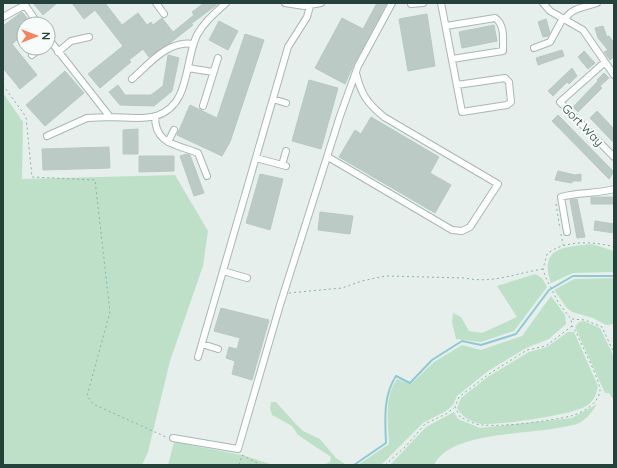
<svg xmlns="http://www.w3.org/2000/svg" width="617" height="468" font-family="Quicksand,sans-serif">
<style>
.green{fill:#bfe0c8}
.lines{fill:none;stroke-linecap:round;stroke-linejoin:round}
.stream{stroke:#8ec9d4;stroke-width:2}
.building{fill:#bbcac4;stroke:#b8c9c2}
.minor-casing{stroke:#a8b8b2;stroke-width:8}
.path{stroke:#86b3a5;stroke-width:1;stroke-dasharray:2 3;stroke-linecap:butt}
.minor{stroke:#fff;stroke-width:6}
.labels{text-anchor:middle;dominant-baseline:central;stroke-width:4;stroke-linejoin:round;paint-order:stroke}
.street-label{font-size:12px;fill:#24423a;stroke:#f7fbf9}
</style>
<rect width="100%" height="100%" fill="#e6efeb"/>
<path class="green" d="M3 93 23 122 22 179 175 175 208 231 203 266 170 361 148 452 142 465H3Z
M592 244 614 251V272L573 273 551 283C538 247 565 247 592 244Z
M535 274 542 278 547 287 514 331 481 342 456 339 452 322 453 313 461 317 469 331 482 333 517 317 497 286Z
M614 278V324L606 325 593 318 572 312 567 308 554 290 574 279Z
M551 296 565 315 566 324 549 339 526 348 488 371 457 396 453 405 446 411 423 423 381 465H358L389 444C388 422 384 397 397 379L411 384 434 362 462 345 481 350 522 336Z
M584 321 600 328 614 357V400L609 393H605L575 327 579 322Z
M568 332H574L598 386C597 393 594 400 588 405 574 415 501 425 482 424 472 423 461 416 457 408L461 398 489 376 529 352 547 347Z
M271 402H276L295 423 303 431 320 439 336 458 345 464 323 465 330 462 331 457 298 435 292 426 272 415 270 408Z
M597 404C593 411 587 418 581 422 576 425 568 426 563 427 529 435 450 431 434 465H390L426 427 454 412 458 419 480 428 572 418Z
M174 442 242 455 273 465H168Z"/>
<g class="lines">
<path class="stream" d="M354 465 386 443C385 419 383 396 396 376L410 383 432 360 462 341 481 345 516 334 549 290 573 276H614"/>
</g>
<path class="building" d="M33 3H57L43 15Z
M72 3H105L122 25 138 13 147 25 151 22 153 25 162 18 173 32 194 15 192 12 204 3H219L191 24 193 25 170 43 149 57 143 49 129 60 131 62 100 88 88 74 123 46 95 10 84 19Z
M377 3H387L354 64 345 84 315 68 342 18 363 29Z
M22 12 32 24H24V34L12 44 37 75 20 89 3 68V26Z
M427 14 435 66 408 71 399 19Z
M546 19 550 33 548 36 543 37 538 22Z
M219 21 238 31 228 50 209 40Z
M494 25 497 41 462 48 459 32Z
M603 26 607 37 609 36 614 43V57L610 60 604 52 608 50 598 38 595 28Z
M245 34 264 40 230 142 222 156 177 135 190 105 217 118Z
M562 50 564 56 538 65 536 58Z
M584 51 595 63 588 69 578 57Z
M168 55 179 58 172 91 154 106 120 105 109 92 118 85 125 95H151L163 86Z
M572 68 577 76 569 84 567 82 553 96 548 91Z
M65 71 84 93 45 126 26 105Z
M604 73 609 78 600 86 602 88 578 112 573 107 598 81 597 80Z
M309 80 338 88 321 149 292 141Z
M597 111 614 129V143L590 118Z
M558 115 614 172 609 179 552 121Z
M371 117 439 157 430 173 451 185 435 213 339 157 355 130 361 134Z
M138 129V154H123V130Z
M109 147 110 168 43 170 42 149Z
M187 154 190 155 204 193 194 196 180 156Z
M139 156H174V171L139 172Z
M558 171 575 175 581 174V181H572V183L555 180Z
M260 174 283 179 270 230 246 223Z
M591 197H614V204H591Z
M577 199 585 237 577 238 570 200Z
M320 212 353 216 350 234 318 230Z
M595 221 614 224V233L594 230Z
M221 308 269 320 252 380 232 374 235 361 226 358 229 347 237 349 240 338 214 331Z"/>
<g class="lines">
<g class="minor-casing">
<path id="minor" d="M156 3 164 14
M285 3 304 6 321 3
M441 3 462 112 507 105 511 102 509 82 505 78 457 85
M543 3 550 11 583 30 614 75
M411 4 423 3
M3 17 25 5 38 24
M565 20C570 8 585 7 597 3
M446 26 495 18C505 24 503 40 503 51L452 59
M48 38 110 117C124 117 143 120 156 116 191 105 184 62 197 35 204 22 215 13 226 3
M534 48 550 42 563 18
M58 52 71 41 89 37
M32 55 40 48
M605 62 560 102 614 157
M188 68 213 72
M132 79C149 64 168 40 193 44
M273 99 286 103
M203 106 218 58
M155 116C155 145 176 144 198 153L207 176
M47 136 87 118 110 117
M168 142 174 130
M328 157 452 230 462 231 470 227 498 184 384 117C367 103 361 94 356 73
M256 158 286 166
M282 165 286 151
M567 232 561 197C579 192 597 194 614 189
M223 271 247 278
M202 344 218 349
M198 357 288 47 307 17 310 6
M173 438 238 449 280 305 340 116 358 66 392 3"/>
</g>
<path class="path" d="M3 85 26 117 32 177 95 180 110 312 87 396 93 404 166 437
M556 204 560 229
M561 234 563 245
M289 293 342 288 362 281 385 276 465 278C492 284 517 273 543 269
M572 319 585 320 602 327 614 353
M572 326 546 346 527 350 489 374 459 397 455 407 460 417C467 420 475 425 483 425 504 427 550 421 571 416 582 413 598 404 600 391 601 382 581 344 576 332L572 326 571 319 558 302 546 278 543 269 547 254C564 240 594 241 614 247
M242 455 261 465
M239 465 242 456
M385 465 406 446 425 424 446 414 454 408"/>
<use href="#minor" class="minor"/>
</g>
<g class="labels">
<g class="street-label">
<text transform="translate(583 125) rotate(46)">Gort Way</text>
</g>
</g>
<rect width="617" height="468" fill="none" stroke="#24423a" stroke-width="8"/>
<g transform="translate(36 36) rotate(90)"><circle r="19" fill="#f7fbf9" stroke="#a3b1ad"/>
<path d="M0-3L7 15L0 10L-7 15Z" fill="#f4845f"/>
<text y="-6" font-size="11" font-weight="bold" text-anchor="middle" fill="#24423a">N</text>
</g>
</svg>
